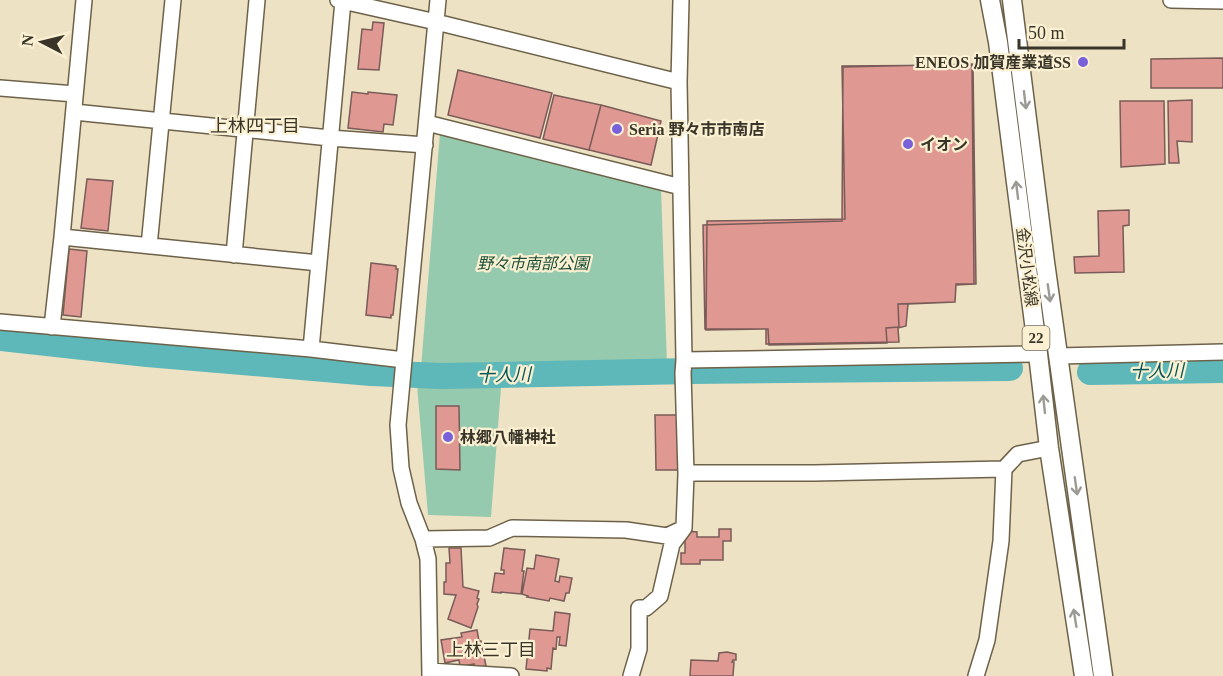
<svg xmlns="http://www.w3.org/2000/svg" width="1223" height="676" font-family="'Times New Roman','Noto Sans JP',serif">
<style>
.green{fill:#96caae}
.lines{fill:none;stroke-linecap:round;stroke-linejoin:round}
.river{stroke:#5eb8ba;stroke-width:26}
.building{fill:#df9992;stroke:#795b58;stroke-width:1.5}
.minor-casing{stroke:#6d6249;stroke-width:18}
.major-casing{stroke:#6d6249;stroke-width:21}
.minor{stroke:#fff;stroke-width:15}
.major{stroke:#fff;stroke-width:18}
.oneway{stroke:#9c9a94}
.poi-dot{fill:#7a61dc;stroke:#fbf0d2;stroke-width:2}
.labels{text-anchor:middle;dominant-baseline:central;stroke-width:4.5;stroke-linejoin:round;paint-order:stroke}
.shield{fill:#fbf0d2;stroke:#726c5b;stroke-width:1.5}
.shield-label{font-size:15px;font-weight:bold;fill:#383428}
.poi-label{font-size:16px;font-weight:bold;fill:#383428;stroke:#fbf0d2;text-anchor:start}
.park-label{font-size:16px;font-style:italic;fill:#194e37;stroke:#fbf0d2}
.street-label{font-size:16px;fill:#383428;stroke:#fbf0d2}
.neighbourhood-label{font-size:18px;fill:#383428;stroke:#fbf0d2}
.water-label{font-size:18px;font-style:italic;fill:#025658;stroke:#fbf0d2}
</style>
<rect width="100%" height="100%" fill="#eee2c5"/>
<path class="green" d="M440 133 661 188 667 365 421 368Z
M417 385 501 388 491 517 428 515Z"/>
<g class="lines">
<path class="river" d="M0 338 147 354 371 373 442 376 691 371 1010 368
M1090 372 1223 370"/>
</g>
<path class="building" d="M373 22 384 23 379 70 358 69 362 29 372 30Z
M1223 58V88H1151V59Z
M973 64 976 284H956L955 302 908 304 906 326 898 328 899 342 766 344V329H705L703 225 842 221 843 67Z
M972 65 974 284 956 285 955 302 898 304 899 327 886 328 887 343 769 345 768 329 706 330 707 221 845 219 842 66Z
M458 70 552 93 540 138 448 115Z
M352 92 368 94V92L397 95 393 125 384 124 383 132 348 128Z
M554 95 601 105 589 150 543 139Z
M1192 100V142L1177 141 1179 163H1169L1168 101Z
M1120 101H1164L1165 164 1121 167Z
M601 105 661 121 651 165 589 150Z
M87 179 113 181 108 231 81 228Z
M1129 210V225L1123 226 1124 272 1075 273 1074 257 1099 256 1098 211Z
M69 249 87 251 81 317 63 315Z
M371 263 396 266V269H398L393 315H391V318L366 315Z
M436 406H459L460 470 436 469Z
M655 415H678V470H656Z
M719 529H731V541H723V560H700V564H681V553H685V533L687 531 697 532V537H719Z
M449 548H461L463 587 479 591 477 598 479 599 477 604 478 607 471 628 448 619 456 595 444 594V582H446V563H450Z
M504 548 525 550 522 571H524L521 594 501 592V593L492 592 495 573 504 574V570H501Z
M536 555 559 559 555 581 559 582 560 576 572 578 569 593H566L564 601 550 598 549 601 527 597 528 596 522 594 527 568 534 569Z
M555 612 570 614 566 646 559 645 560 637H557L556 649 553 648 551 669 547 668V671L526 669 530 629 553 631Z
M477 630 479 641H481L486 666 475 668 474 664 460 667 459 660 445 663 441 640 462 637 461 633Z
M727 652 736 654V660H733L732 662H734L733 676H690L691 660 718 661 719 653Z"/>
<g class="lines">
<g class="minor-casing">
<path id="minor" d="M338 0 436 22 679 82 684 360 683 373 686 474 684 528 672 544 660 596 646 608H639V649L631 676
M1171 0 1223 1
M679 82 681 0
M0 88 75 94
M74 112 330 138 425 145
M427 123 681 187
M62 237 319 263
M149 246 173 0
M234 255 257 0
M0 322 311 349 404 360 398 425 401 468 409 503 423 539 428 559 430 676
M52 327 62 237 84 0
M311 349 343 1
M1058 356 1223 352
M404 360 438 0
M684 360 1038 354
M686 474 695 473H814L1004 469
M423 539 489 538 512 528 626 530 667 536 684 528
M430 671 511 676
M976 676 987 640 1001 541 1004 469 1018 454 1049 448"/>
</g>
<g class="major-casing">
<path id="major" d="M990 0 998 42 1038 354 1049 448 1084 676
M1012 0 1045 262 1103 676"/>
</g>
<use href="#minor" class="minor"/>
<use href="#major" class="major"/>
</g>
<defs><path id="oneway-shaft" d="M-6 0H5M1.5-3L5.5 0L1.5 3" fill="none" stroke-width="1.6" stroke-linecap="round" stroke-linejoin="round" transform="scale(1.5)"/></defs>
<g class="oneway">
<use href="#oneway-shaft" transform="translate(1025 100) rotate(83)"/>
<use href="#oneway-shaft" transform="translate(1017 190) rotate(-97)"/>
<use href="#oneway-shaft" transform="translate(1049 293) rotate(82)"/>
<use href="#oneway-shaft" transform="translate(1044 404) rotate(-96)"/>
<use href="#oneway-shaft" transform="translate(1076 486) rotate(82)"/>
<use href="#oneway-shaft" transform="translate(1075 618) rotate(-99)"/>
</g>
<g class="poi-dot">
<circle cx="1083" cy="62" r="6"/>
<circle cx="617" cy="129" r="6"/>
<circle cx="908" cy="144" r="6"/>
<circle cx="448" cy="437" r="6"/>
</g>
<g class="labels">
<rect class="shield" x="1022.5" y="326" width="27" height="24" rx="4.5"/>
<g class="shield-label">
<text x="1036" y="338">22</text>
</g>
<g class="poi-label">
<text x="1071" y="62" text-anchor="end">ENEOS 加賀産業道SS</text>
<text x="629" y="129">Seria 野々市市南店</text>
<text x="920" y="144">イオン</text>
<text x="460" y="437">林郷八幡神社</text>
</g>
<g class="park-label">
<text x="533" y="263">野々市南部公園</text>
</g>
<g class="street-label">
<text transform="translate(1027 267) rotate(83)">金沢小松線</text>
</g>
<g class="neighbourhood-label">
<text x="255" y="126">上林四丁目</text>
<text x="491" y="650">上林三丁目</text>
</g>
<g class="water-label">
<text transform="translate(1157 371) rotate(-1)">十人川</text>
<text transform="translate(504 375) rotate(-1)">十人川</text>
</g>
</g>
<g transform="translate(42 42) rotate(277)" stroke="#fbf0d2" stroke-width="4.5" paint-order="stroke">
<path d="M0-4.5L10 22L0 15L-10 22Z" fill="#383428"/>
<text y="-9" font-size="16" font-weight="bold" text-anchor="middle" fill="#383428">N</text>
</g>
<path d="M1019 39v9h105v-9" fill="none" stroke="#383428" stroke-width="3"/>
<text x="1028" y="39" font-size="18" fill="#383428" stroke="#fbf0d2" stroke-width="4.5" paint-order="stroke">50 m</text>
</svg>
